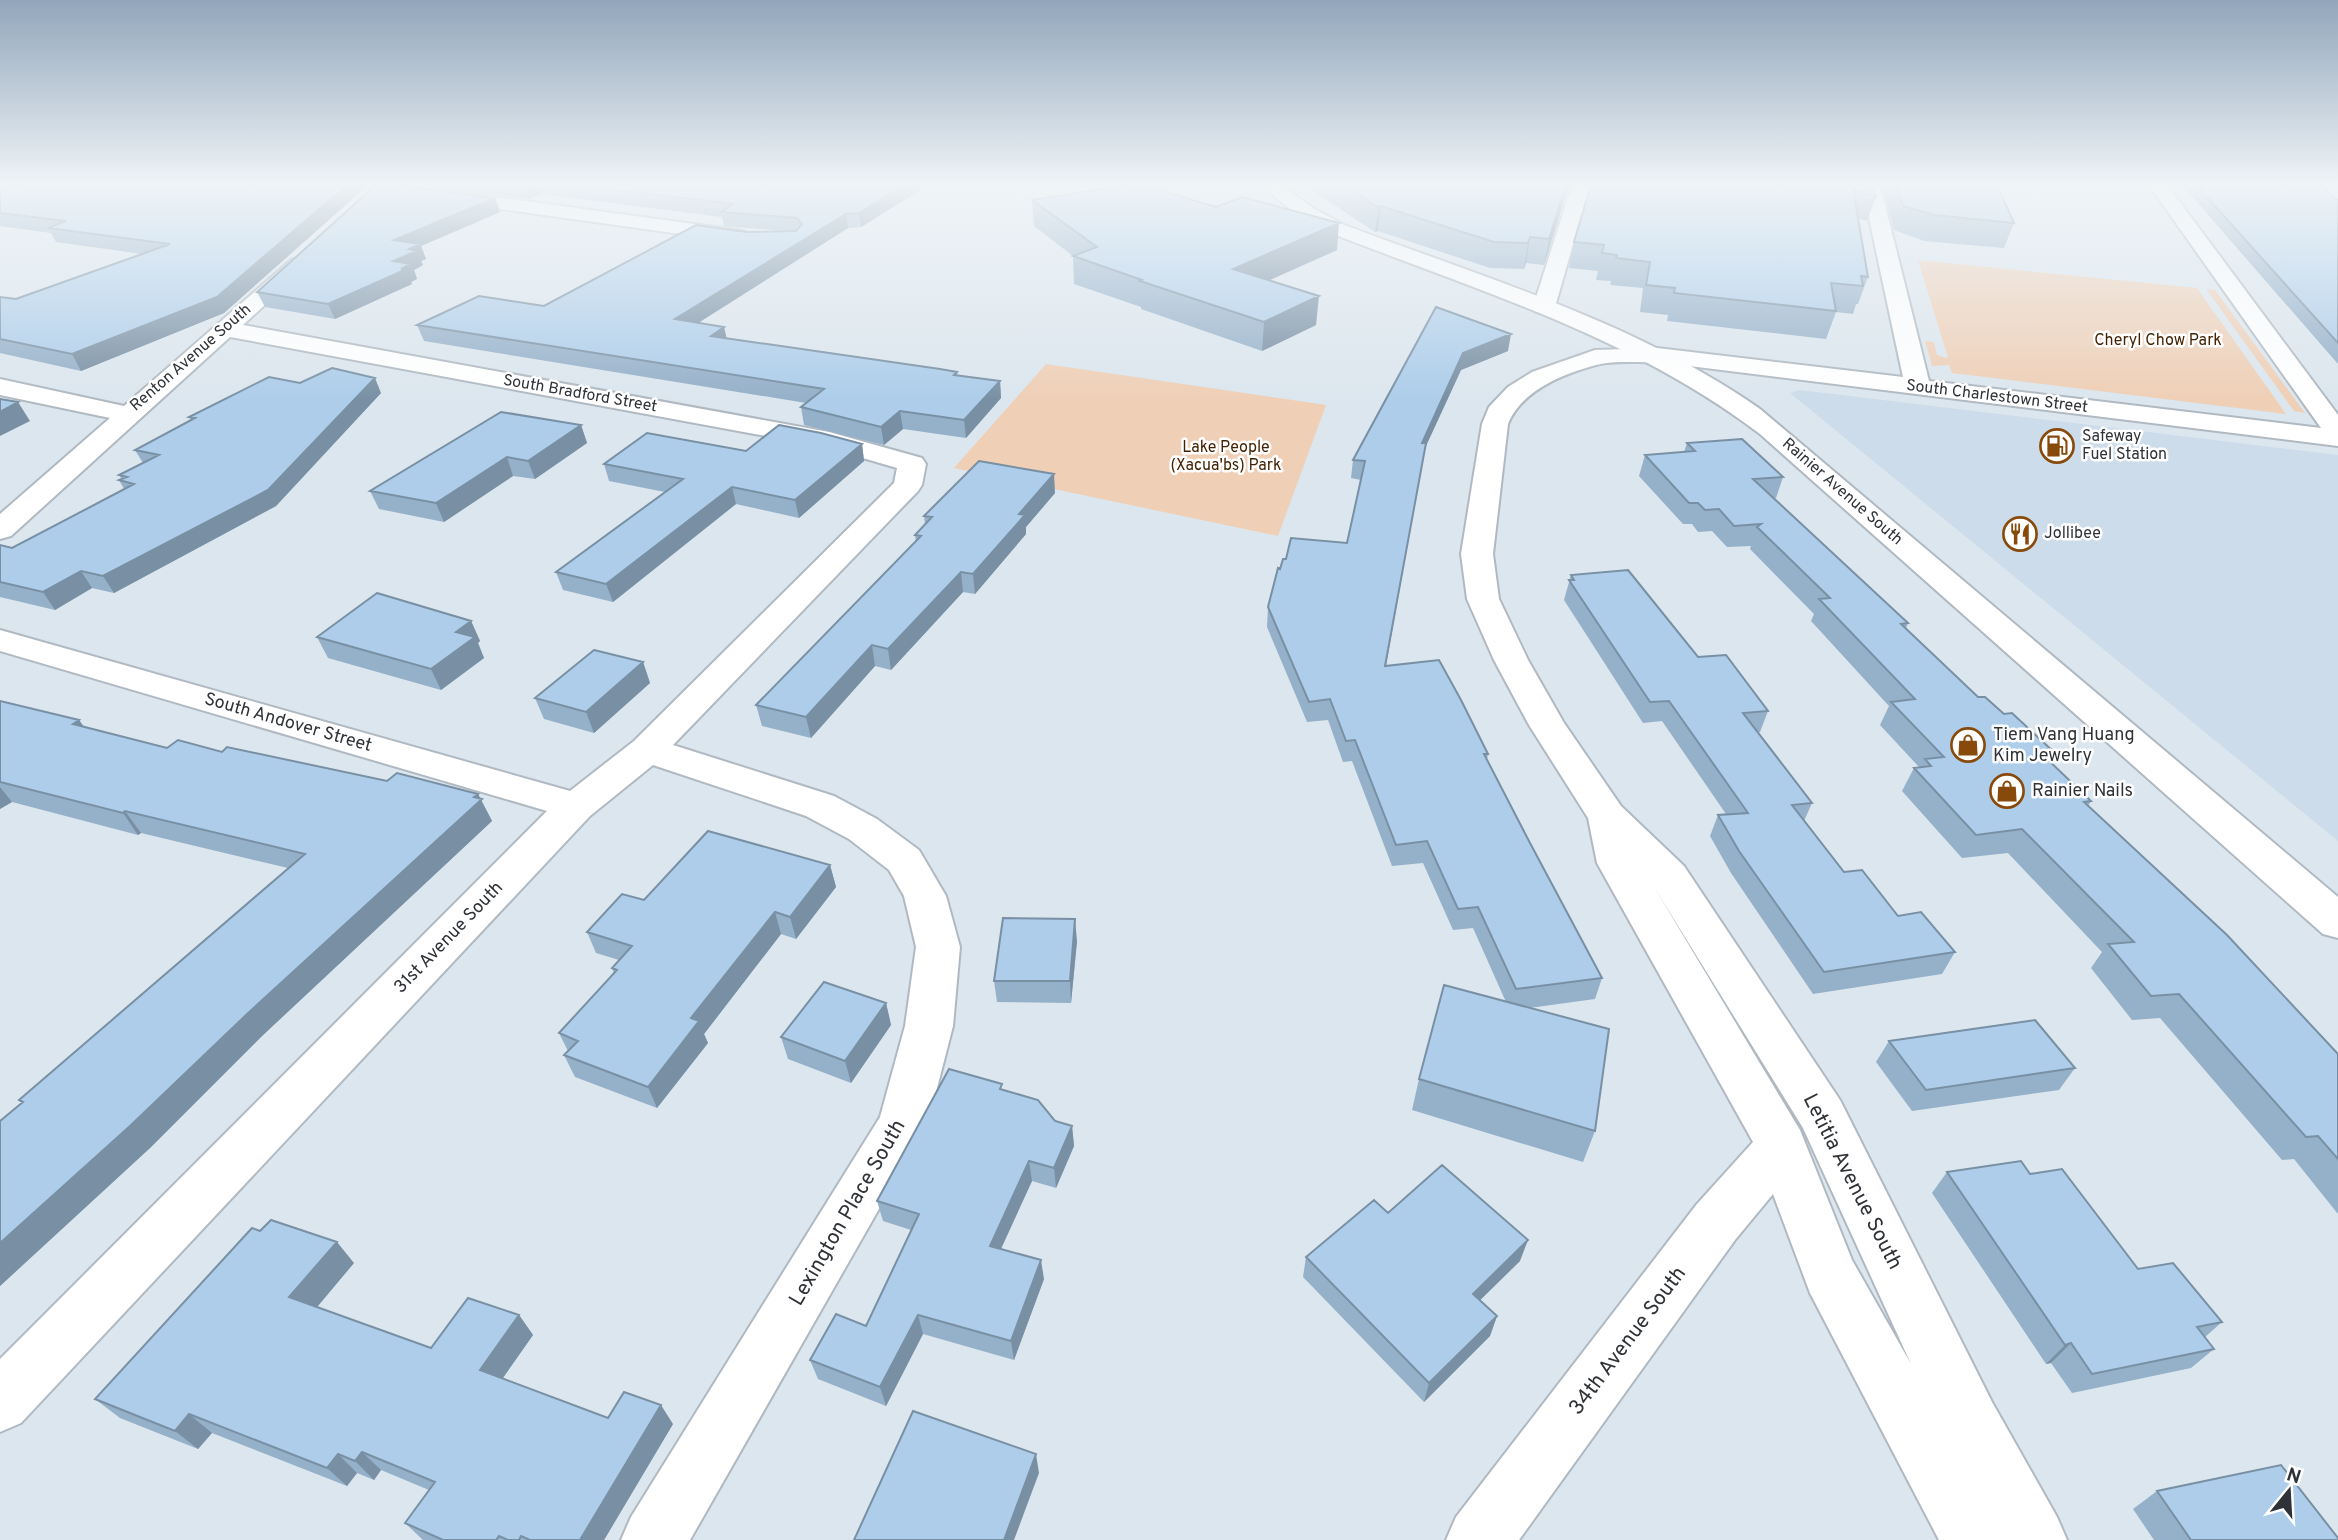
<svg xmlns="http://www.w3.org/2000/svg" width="2338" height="1540" font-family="Overpass,sans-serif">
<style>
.built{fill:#cddcea}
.green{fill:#efcfb6}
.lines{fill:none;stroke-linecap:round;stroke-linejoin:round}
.minor-casing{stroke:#b0b9c1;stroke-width:4}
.primary-casing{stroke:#b0b9c1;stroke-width:4}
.minor{fill:#fff;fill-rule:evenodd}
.primary{fill:#fff;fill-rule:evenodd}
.wall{fill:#95b0c9}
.shaded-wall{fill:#7990a4}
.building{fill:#adcdea;stroke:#7990a4;stroke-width:2}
.labels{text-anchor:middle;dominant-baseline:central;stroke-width:5;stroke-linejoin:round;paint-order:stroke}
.far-park-label{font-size:16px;fill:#442202;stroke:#fff}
.far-street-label{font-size:16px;fill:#2f3236;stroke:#fff}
.far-poi-label{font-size:16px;fill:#2f3236;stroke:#fff;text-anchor:start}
.street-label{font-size:18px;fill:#2f3236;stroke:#fff}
.poi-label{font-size:18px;fill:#2f3236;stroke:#fff;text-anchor:start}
.near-street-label{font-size:21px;fill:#2f3236;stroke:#fff}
</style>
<rect width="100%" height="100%" fill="#dce6ee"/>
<path class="built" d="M1800 390 2338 455V841L1790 393Z"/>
<path class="green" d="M1918 260 2197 288 2286 414 1952 373 1949 365 1932 366 1925 341 1934 342 1937 355 1948 358Z
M2206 289 2215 290 2305 413 2294 411Z
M1046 364 1326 405 1278 536 954 468Z"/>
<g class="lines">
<g class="minor-casing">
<path id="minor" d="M1572 185H1590L1555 307 1552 312H1536L1533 307Z
M1862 185H1880L1929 381 2321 428 2149 185H2167L2338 415V446L1657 362C1638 363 1615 360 1596 365 1563 374 1522 390 1508 424L1493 554 1499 599 1528 660 1564 723 1621 806 1684 866 1840 1100 1992 1402 2057 1517 2067 1540H1939L1810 1293 1773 1194 1735 1240 1519 1540H1446L1456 1517 1697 1204 1753 1142 1597 863 1588 818 1529 725 1494 660 1467 599 1461 554 1482 424 1489 407 1508 387 1532 372 1595 350 1657 348 1903 377ZM1654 887 1803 1128 1911 1364 1852 1260 1800 1130Z
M444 190 738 230 745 232 748 236 745 240 738 242 437 200 435 196Z
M298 258 305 260 309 264 305 268 243 325 829 432 922 458 926 464 922 485 918 491 673 745 834 796 877 819 919 850 946 896 960 947 953 1026 928 1123 690 1540H621L631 1517 880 1117 905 1026 916 947 904 896 889 870 849 839 806 816 653 765 590 816 21 1423 0 1432V1359L547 811 0 651V630L570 791 634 741 894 483 897 468 825 447 230 337 11 536 0 539V514L110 418 0 395V379L124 406 291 260Z"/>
</g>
<g class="primary-casing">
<path id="primary" d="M1260 185H1281L1313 208 1342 224C1484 278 1634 321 1760 409L2338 897V938L2323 934 1760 434C1632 336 1476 290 1328 232L1299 216Z"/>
</g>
<use href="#minor" class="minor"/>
<use href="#primary" class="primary"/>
</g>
<path class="wall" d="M22 185H368L224 313 81 371 0 353V297L16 299 142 254 56 242 51 233 0 226V191Z
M421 185H928L861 227 848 228 698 323 724 327 726 338 957 372 958 376 1000 381 1001 398 966 438 903 429 884 445 804 425 801 407 806 403 424 341 417 325 544 306 747 232 785 231 724 226 722 217 541 194 529 199Z
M1304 185H1569L1544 265 1526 263 1524 269 1490 268 1378 231 1375 232Z
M1873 185 1876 197 1867 221 1858 218 1868 277 1858 304H1856L1853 314 1836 312 1826 339 1667 321 1668 315 1640 312 1643 288 1610 285 1611 281 1596 280 1598 271 1569 268 1574 242Z
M1882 185H1997L2014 223 2004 248 1924 241 1894 230Z
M2182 185H2322L2335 199 2338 200V364Z
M2332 185H2338V190Z
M495 198 500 212 421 246 426 259 421 261 423 265 414 270 417 279 411 282 412 284 335 319 265 307 257 292Z
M1032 200 1337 250 1269 280 1316 325 1262 351 1141 309V307L1074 284 1073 256 1034 226Z
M1436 307 1508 351 1461 370 1425 448 1386 666 1488 754 1487 759 1530 843 1602 978 1595 999 1529 1008 1595 1131 1583 1162 1412 1110 1419 1079 1506 1002 1473 928 1453 930 1423 863 1392 866 1352 761 1343 762 1328 720 1307 722 1267 627 1268 607 1280 569 1286 559 1347 543 1361 480 1351 478 1353 460Z
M300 383 381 393 276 506 114 593 92 588 55 610 0 597V545L12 548 124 489 119 480 122 479 119 475 143 463 135 450 191 420 189 417Z
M581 425 587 443 535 479 513 476 444 522 379 509 370 491Z
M1687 443 1783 477 1776 498H1774L1908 623 1906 628 1978 697 2004 714 2057 755 2052 764 2091 801 2088 806 2338 1054V1214L2294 1159 2282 1160 2160 1018 2132 1020 2091 968 2102 952 2008 853 1962 858 1902 791 1914 768 1919 767 1880 725 1889 706 1811 621 1814 614 1750 549 1751 546 1727 547 1712 531 1698 532 1692 524H1683L1639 476 1645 455 1684 452Z
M862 444 864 461 799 518 736 504 613 602 563 590 556 572 665 492 609 481 604 464 746 451Z
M1055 493 1026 527V534L975 594 963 592 891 670 875 666 811 738 762 726 756 705 916 542 915 535 925 524 924 516Z
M1571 575 1698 657 1768 711 1760 732H1757L1812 803 1804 821 1844 872 1898 916 1955 952 1942 974 1813 994 1731 873 1710 836 1718 815 1726 814 1662 721 1643 723 1564 600Z
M471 621 480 641 478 643 484 658 441 690 328 658 317 637Z
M643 662 650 683 594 733 544 719 535 698Z
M0 701 79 720 84 727 167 748 222 752 387 781 478 794 492 821 262 1036 150 1148 0 1286V1121L22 1103 19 1100 288 868 141 833 138 835 12 802 0 809Z
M830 865 836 887 796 939 781 934 704 1034 708 1043 657 1108 575 1077 564 1055 568 1051 559 1033 614 973 612 968 619 960 596 953 587 932 644 900Z
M1077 941 1071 1003 997 1002 994 981Z
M886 1003 891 1025 851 1083 788 1059 781 1037Z
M1889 1041 2075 1068 2059 1090 1912 1111 1876 1062Z
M1003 1090 1055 1121 1072 1126 1074 1146 1056 1188 1032 1181 1001 1249 1044 1279 1014 1360 923 1334 886 1406 818 1379 810 1360 866 1326 911 1230 883 1221 877 1201Z
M1947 1172 2030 1174 2138 1269 2222 1322 2205 1337 2214 1349 2191 1368 2072 1393 2051 1363 2046 1364 1932 1193Z
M1388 1213 1520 1261 1480 1300 1497 1316 1490 1336 1424 1402 1303 1277 1306 1257Z
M354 1263 316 1307 431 1348 519 1315 533 1335 503 1378 608 1418 673 1424 604 1540H423L405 1523 429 1490 381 1470 374 1480 357 1473 347 1486 212 1433 198 1449 120 1418 95 1399Z
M2157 1491 2338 1540H2154L2133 1509Z"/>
<path class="shaded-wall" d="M0 185H19L0 190Z
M347 185H368L224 313 81 371 72 354Z
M526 185H538L541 194 529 199 524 186Z
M904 185H928L861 227 859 213Z
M1566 185H1569L1544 265 1549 239Z
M495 198 500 212 421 246 426 259 421 261 423 265 414 270 417 279 411 282 412 284 335 319 328 304 393 261 394 240Z
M1381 206 1378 231 1375 232 1378 207Z
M846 214 848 228 679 335 675 319Z
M1339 223 1337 250 1232 297 1233 269Z
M1530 237 1526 263 1524 269 1528 243Z
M1319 296 1316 325 1262 351 1264 322Z
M724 327 728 344 711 336Z
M1511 334 1508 351 1461 370 1425 448 1382 686 1422 443 1463 353Z
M375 378 381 393 276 506 114 593 103 576Z
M1000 381 1001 398 966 438 964 420Z
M18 402 30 421 0 436V412Z
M900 411 903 429 884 445 881 427Z
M581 425 587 443 535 479 528 461Z
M862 444 864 461 799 518 795 500Z
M507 457 513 476 444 522 436 503Z
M1054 474 1055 493 1026 527V534L975 594 973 574 1019 514Z
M732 487 736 504 613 602 606 584Z
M81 571 92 588 55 610 43 592Z
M961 572 963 592 891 670 888 649Z
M471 621 480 641 478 643 484 658 441 690 431 669 456 632Z
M872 645 875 666 811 738 806 717Z
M643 662 650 683 594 733 586 712Z
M79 720 94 741 73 724Z
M0 787 12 802 0 809Z
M478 794 492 821 262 1036 150 1148 0 1286V1243Z
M125 811 141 833 138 835 123 813Z
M830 865 836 887 796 939 790 917Z
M775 912 781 934 704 1034 708 1043 657 1108 648 1087 691 1018Z
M1075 919 1077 941 1071 1003 1070 981Z
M886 1003 891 1025 851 1083 845 1061Z
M1072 1126 1074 1146 1056 1188 1054 1168Z
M1029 1161 1032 1181 993 1266 990 1246Z
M1528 1240 1520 1261 1466 1314 1473 1294Z
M337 1242 354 1263 308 1318 289 1297Z
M1041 1260 1044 1279 1014 1360 1011 1341Z
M519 1315 533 1335 495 1389 480 1370Z
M918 1315 923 1334 886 1406 880 1387Z
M1497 1316 1490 1336 1424 1402 1429 1383Z
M2071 1343 2051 1363 2046 1364 2065 1345Z
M661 1405 673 1424 604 1540H580Z
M189 1414 212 1433 198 1449 175 1431Z
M362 1452 381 1470 374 1480 355 1461Z
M338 1454 357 1473 347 1486 327 1468Z
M1036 1454 1039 1473 1014 1540H1004Z"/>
<path class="building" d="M22 185H347L217 297 72 354 0 339V297L16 299 170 244 48 228 66 221 0 213V191Z
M376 185H396L495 198 394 240 421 244 409 249 417 251 393 261 411 264 401 269H407L328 304 257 292Z
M573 185H904L859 213 846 214 675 319 724 327 711 336 940 369 957 372 954 375 1000 381 964 420 900 411 881 427 801 407 824 389 417 325 479 296 544 306 696 225 747 232 796 231 802 224 797 218 721 212 734 204Z
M1127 185H1161L1165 192 1216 207 1242 197 1339 223 1233 269 1319 296 1264 322 1140 281 1142 280 1073 256 1097 247 1032 200Z
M1342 185H1566L1549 239 1530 237 1528 243 1494 242 1381 206 1378 207Z
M1591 185H1873L1876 197 1853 189 1868 277 1861 276 1863 286 1831 283 1836 311 1674 293 1675 288 1646 285 1650 262 1616 258 1617 255 1602 253 1604 245 1574 242Z
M1897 185H1997L2014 223 1934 215 1903 206Z
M2196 185H2322L2335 199 2338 200V343Z
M1436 307 1511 334 1463 353 1422 443H1426L1385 666 1439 660 1461 700 1488 754H1484L1530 843 1602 978 1516 989 1478 907 1458 909 1427 841 1396 845 1355 740 1346 741 1330 699 1309 702 1268 607 1278 568 1280 569 1283 559H1286L1291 538 1347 543 1365 461 1353 460Z
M332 368 375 378 268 490 103 576 81 571 43 592 0 582V545L12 548 134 484 119 480 127 477 119 475 159 455 135 450 195 418 189 417 269 377 300 383Z
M0 399 18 402 0 412Z
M501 412 581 425 528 461 507 457 436 503 370 491Z
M779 425 821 433 862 444 795 500 732 487 606 584 556 572 683 479 604 464 647 433 746 451Z
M1742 439 1783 477 1753 479 1908 623 1901 624 1978 697H1985L2004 714 2012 713 2057 755 2044 756 2091 801 2084 802 2227 935 2338 1054V1159L2318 1136 2306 1137 2179 994 2151 996 2108 944 2134 942 2022 829 1976 835 1914 768 1931 766 1925 759 1944 757 1891 702 1915 699 1819 599 1830 598 1757 527 1761 524 1734 526 1719 509 1705 510 1698 503H1689L1645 455 1695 451 1687 443Z
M979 461 1054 474 1019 514 1025 515 973 574 961 572 888 649 872 645 806 717 756 705 921 536 915 535 932 517 924 516Z
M1628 570 1698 657 1726 655 1768 711 1743 713 1812 803 1792 805 1844 872 1862 870 1898 916 1921 912 1955 952 1824 972 1739 851 1718 815 1748 813 1669 701 1650 702 1569 580H1574L1571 575Z
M377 593 471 621 456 632 475 637 431 669 317 637Z
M594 650 643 662 586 712 535 698Z
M0 701 79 720 73 724 167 748 178 740 222 752 227 747 387 781 397 773 478 794 474 797 482 799 246 1015 130 1126 0 1243V1121L23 1102 19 1100 305 854 125 811 123 813 0 782Z
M708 831 830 865 790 917 775 912 691 1018 699 1021 648 1087 564 1055 578 1041 559 1033 617 970 612 968 632 946 587 932 622 894 644 900Z
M1003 918 1075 919 1070 981H994Z
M824 982 886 1003 845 1061 781 1037Z
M1444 985 1609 1029 1595 1131 1419 1079Z
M2035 1020 2075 1068 1926 1090 1889 1041Z
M949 1069 1002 1084 1000 1089 1038 1100 1055 1121 1072 1126 1054 1168 1029 1161 990 1246 1041 1260 1011 1341 918 1315 880 1387 810 1360 836 1314 866 1326 919 1214 877 1201Z
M2021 1161 2030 1174 2062 1169 2138 1269 2173 1263 2222 1322 2197 1327 2214 1349 2092 1374 2071 1343 2065 1345 1947 1172Z
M1442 1165 1528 1240 1473 1294 1497 1316 1429 1383 1306 1257 1374 1200 1388 1213Z
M271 1220 337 1242 289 1297 431 1348 468 1298 519 1315 480 1370 608 1418 624 1392 661 1405 580 1540H530L521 1536 519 1540H508L499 1536 496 1540H443L405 1523 435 1482 362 1452 355 1461 338 1454 327 1468 189 1414 175 1431 95 1399 252 1228 260 1231Z
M913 1411 1036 1454 1004 1540H854Z
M2281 1465 2338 1538V1540H2191L2157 1491Z"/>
<linearGradient id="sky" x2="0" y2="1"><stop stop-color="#92a6bb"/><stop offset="0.46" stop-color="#eff4f7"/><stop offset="1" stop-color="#eff4f7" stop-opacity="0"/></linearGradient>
<rect width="2338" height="400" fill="url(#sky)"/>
<defs>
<g id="fuel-ring" transform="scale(1.75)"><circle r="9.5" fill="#fff" stroke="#884a0b" stroke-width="1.5"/><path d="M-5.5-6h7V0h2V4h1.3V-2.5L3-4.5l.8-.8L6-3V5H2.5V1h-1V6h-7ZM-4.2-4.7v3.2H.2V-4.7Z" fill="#884a0b"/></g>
<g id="restaurant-ring" transform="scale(1.75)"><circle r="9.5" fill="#fff" stroke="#884a0b" stroke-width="1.5"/><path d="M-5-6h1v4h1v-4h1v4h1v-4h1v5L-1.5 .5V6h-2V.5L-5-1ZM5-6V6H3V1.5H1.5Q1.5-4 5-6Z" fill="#884a0b"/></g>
<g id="shop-ring" transform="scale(1.75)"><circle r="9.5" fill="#fff" stroke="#884a0b" stroke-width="1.5"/><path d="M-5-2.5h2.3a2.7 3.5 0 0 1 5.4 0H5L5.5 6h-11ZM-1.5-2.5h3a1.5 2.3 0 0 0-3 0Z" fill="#884a0b"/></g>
</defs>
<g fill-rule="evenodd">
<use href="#fuel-ring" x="2057" y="446"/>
<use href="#restaurant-ring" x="2020" y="534"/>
<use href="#shop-ring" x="1968" y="745"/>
<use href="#shop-ring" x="2007" y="791"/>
</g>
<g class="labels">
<g class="far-park-label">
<text x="2158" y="341">Cheryl Chow Park</text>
<text x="1226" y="448">Lake People<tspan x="1226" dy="18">(Xacua'bs) Park</tspan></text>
</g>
<g class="far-street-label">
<text transform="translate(191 358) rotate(-41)">Renton Avenue South</text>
<text transform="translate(580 394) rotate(10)">South Bradford Street</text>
<text transform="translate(1997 397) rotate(7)">South Charlestown Street</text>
<text transform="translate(1842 492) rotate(41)">Rainier Avenue South</text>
</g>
<g class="far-poi-label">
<text x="2082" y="437">Safeway<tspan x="2082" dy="18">Fuel Station</tspan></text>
<text x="2044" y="534">Jollibee</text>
</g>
<g class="street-label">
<text transform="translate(288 723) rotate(16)">South Andover Street</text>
<text transform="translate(449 938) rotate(-46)">31st Avenue South</text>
</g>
<g class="poi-label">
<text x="1993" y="735">Tiem Vang Huang<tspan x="1993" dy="21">Kim Jewelry</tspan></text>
<text x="2032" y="791">Rainier Nails</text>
</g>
<g class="near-street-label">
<text transform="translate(1852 1182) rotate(63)">Letitia Avenue South</text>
<text transform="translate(848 1213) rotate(-60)">Lexington Place South</text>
<text transform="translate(1628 1341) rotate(-53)">34th Avenue South</text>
</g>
</g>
<g transform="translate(2289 1491) rotate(18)" stroke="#ffffff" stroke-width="5" paint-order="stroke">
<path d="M0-5L12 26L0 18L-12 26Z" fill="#2f3236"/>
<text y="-10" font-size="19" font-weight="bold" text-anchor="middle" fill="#2f3236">N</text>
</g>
</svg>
